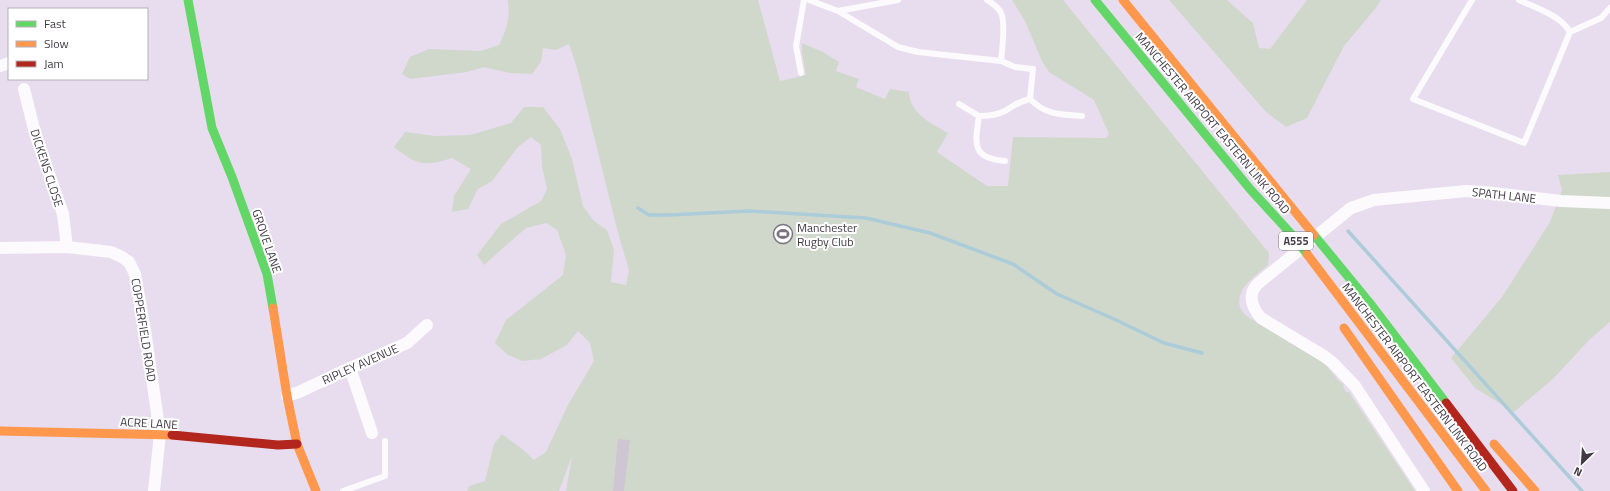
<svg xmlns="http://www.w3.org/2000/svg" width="1610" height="491" font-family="'Titillium Web',sans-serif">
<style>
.green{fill:#d0d8cb}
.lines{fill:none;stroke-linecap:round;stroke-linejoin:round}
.stream{stroke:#abccd8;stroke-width:3.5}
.building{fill:#cec6d3}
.lane{stroke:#fcfafc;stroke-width:6}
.street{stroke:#fcfafc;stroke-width:12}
.fast{stroke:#63d668;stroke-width:9}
.slow{stroke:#ff974d;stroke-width:9}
.jam{stroke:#b3261e;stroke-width:9}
.labels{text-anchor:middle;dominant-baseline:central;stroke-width:4;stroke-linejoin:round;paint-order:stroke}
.shield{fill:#fff;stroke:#7a757d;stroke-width:1}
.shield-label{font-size:11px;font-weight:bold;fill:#413a45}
.street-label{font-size:12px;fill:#413a45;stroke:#fff}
.poi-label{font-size:12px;fill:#413a45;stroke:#fff;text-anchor:start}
</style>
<rect width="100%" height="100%" fill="#e8ddee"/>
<path class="green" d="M508 0H758L780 81 806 75 802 53V43L823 52 839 62 836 71 859 79 856 87 885 99 890 89 909 92C910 114 931 123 948 133L937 152 987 186H1008L1013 137 1106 138 1109 134 1094 100 1049 72 1042 61 1025 21 1012 0H1063L1269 253 1268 265C1256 276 1235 288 1240 307 1241 311 1245 314 1248 317L1325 364 1339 381 1344 384 1343 386 1346 392H1349L1415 491H566L572 456 559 491H467L469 486 485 481 494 444 502 434 521 448 534 460 546 452 568 405 594 361 590 343 578 331 567 345 541 359 522 361 508 355 495 343 506 320 563 275 566 255 557 230 546 223 526 228 484 265 477 255 501 224 541 201 547 189 542 167 541 145 531 137 518 147 492 181 478 189 468 209 452 212 454 196 471 169 452 158C423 167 417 165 394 147L405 132 435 136 470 135 511 123 524 107H543L560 129 572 159 583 206 594 221 607 230 614 250 611 282 626 285 629 270 618 233 577 68 569 44 556 50 543 48 541 62 532 74 509 73 484 67 467 72 410 79 402 74 410 57 429 49 481 51 499 45C507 29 510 18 508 0Z
M1169 0H1227L1253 23 1259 48 1270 49 1307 0H1381L1375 9 1344 46 1307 118 1286 127 1266 112Z
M1610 172V322L1589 340 1554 378 1514 412 1475 388 1451 358 1502 297 1550 222 1562 190 1558 175Z"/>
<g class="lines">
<path class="stream" d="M638 208 649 215H669L749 211 866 218 930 233 1013 264 1057 294 1114 319 1164 343 1202 353
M1348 231 1582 491"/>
</g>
<path class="building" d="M618 439 630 440 624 491H613Z"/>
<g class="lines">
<path class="lane" d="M809 0 838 11 898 47 918 52 1001 61C1002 50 1006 22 1001 13 998 7 992 3 987 0
M1472 0 1413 99 1524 143 1570 32 1601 18 1610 8
M1519 0C1536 8 1560 15 1570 32
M838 11 898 0
M1001 61 1015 67 1033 69 1030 99C1047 116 1061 114 1082 116
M801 73 796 46 804 0
M959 104 979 116
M1005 161C971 158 975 144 979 116 988 116 997 115 1005 111 1016 105 1016 102 1030 99
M343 491 385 476V441"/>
<path class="street" d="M0 66 9 63
M24 89 35 133 63 214 67 247
M0 248 67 247 111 252 122 257 129 262 135 274 145 330 160 434 154 491
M350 368 372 433
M287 396 299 392 350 368 407 343 427 325
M1424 491 1355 386 1333 363 1324 356 1261 318C1250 305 1247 292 1261 281L1351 208 1374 200 1466 191 1485 192 1561 201 1610 203"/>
<path class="fast" d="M188 0 212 128 232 177 267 274 273 308
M1095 0 1250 189 1294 237 1307 254
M1314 235 1369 302 1446 403"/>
<path class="slow" d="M1123 0 1314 235
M1307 254 1486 491
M273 308 287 396 297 444 316 491
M1344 328 1458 491
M0 431 172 435
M1494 444 1535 491"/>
<path class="jam" d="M1446 403 1513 491
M172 435 278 445 297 444"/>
</g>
<defs>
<g id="stadium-ring" transform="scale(1)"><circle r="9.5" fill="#fff" stroke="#7b7380" stroke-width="1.5"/><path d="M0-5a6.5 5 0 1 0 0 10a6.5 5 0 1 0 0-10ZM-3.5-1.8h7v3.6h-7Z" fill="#7b7380"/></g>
</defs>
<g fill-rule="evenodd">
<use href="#stadium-ring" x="783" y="234"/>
</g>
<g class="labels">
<rect class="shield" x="1279" y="232" width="34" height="18" rx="3"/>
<g class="shield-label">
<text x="1296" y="241">A555</text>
</g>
<g class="street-label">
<text transform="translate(1213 123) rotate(50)">MANCHESTER AIRPORT EASTERN LINK ROAD</text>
<text transform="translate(47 168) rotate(72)">DICKENS CLOSE</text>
<text transform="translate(1504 195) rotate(6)">SPATH LANE</text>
<text transform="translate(267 241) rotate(71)">GROVE LANE</text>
<text transform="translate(144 330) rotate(81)">COPPERFIELD ROAD</text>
<text transform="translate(360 364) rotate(-24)">RIPLEY AVENUE</text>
<text transform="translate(1415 377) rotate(53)">MANCHESTER AIRPORT EASTERN LINK ROAD</text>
<text transform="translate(149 423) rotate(3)">ACRE LANE</text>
</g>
<g class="poi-label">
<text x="797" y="227">Manchester<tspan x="797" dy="14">Rugby Club</tspan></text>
</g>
</g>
<rect x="8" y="8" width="140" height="72" fill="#ffffff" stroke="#b3b0b5"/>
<rect x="16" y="21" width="20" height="6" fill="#63d668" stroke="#b3b0b5"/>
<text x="44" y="28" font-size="12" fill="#413a45">Fast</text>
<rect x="16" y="41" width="20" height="6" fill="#ff974d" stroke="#b3b0b5"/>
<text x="44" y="48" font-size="12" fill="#413a45">Slow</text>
<rect x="16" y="61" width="20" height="6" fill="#b3261e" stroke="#b3b0b5"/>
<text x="44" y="68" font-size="12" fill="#413a45">Jam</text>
<g transform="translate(1582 463) rotate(205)" stroke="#ffffff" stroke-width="3" paint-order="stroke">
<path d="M0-3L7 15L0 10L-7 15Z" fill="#413a45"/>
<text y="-6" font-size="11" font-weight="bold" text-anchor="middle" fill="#413a45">N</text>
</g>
</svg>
